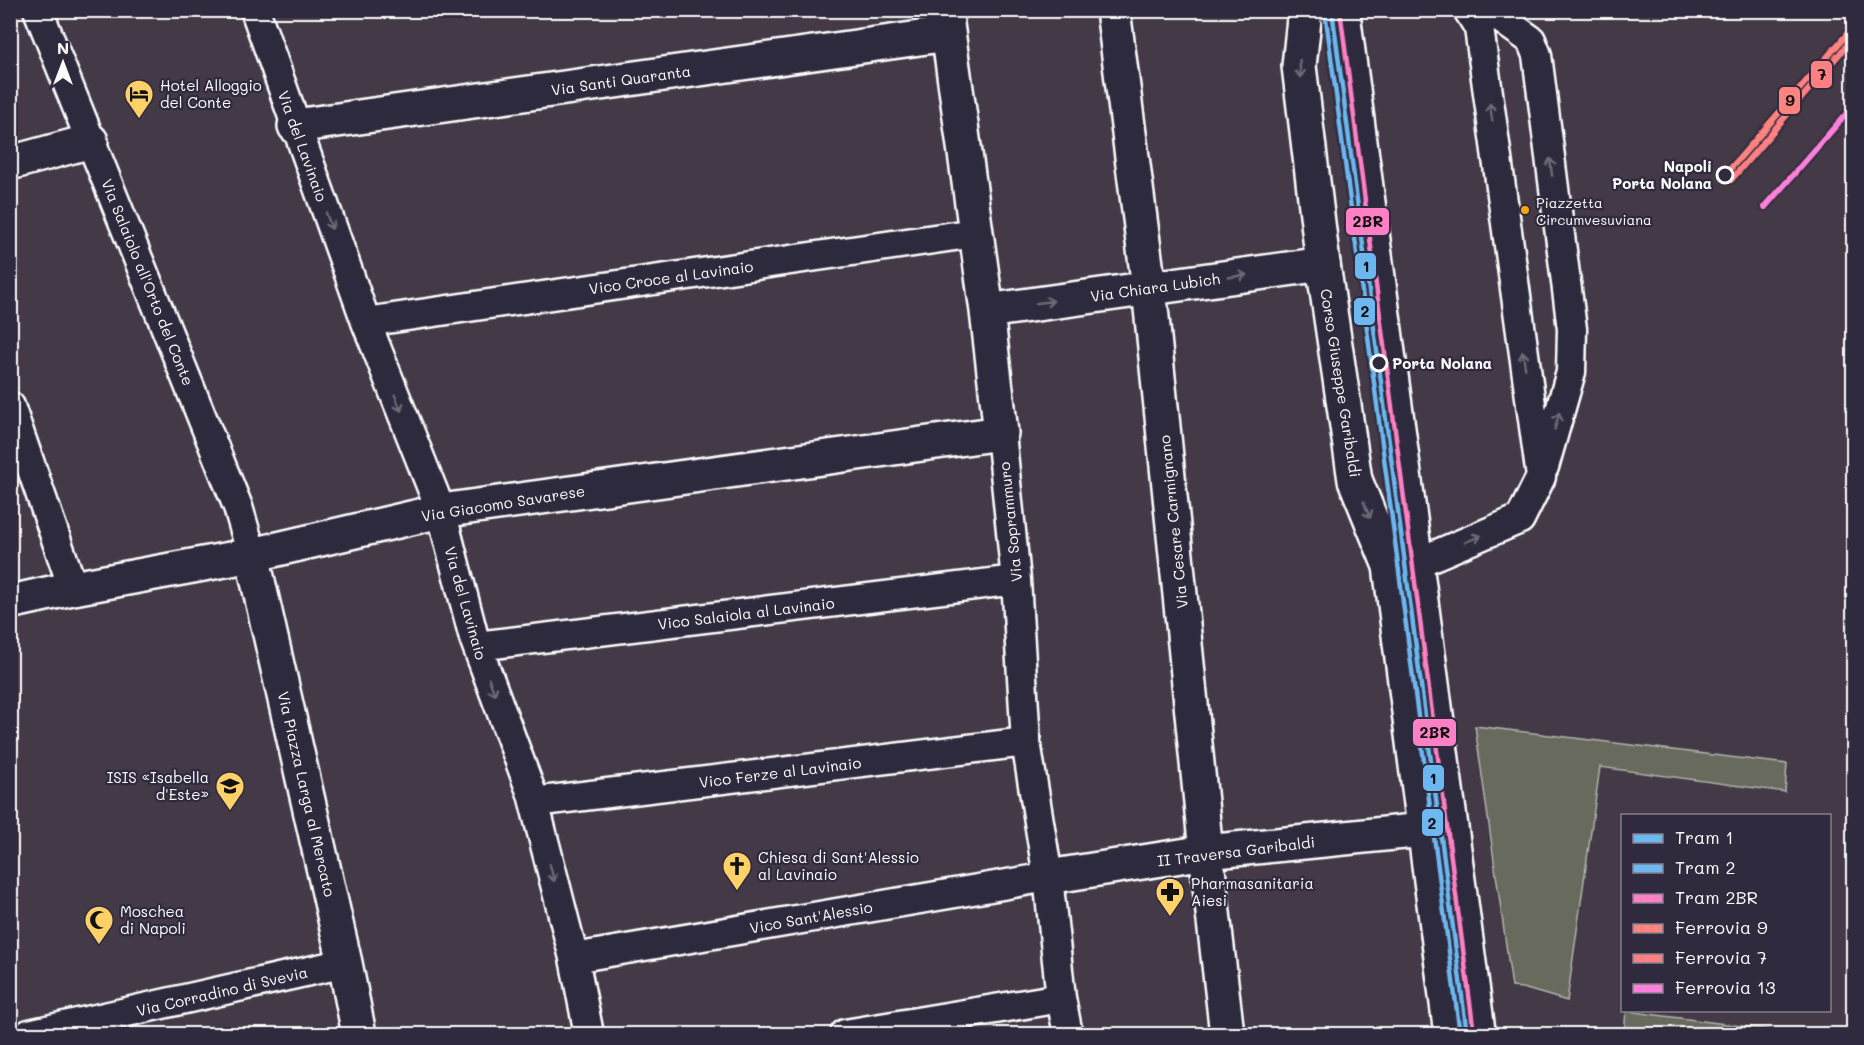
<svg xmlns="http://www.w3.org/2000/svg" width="1864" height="1045" font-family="Mali,sans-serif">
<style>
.green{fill:#676b5d;stroke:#b3b5ae;stroke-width:1.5}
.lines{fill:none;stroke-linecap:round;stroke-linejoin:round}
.service-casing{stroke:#fff;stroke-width:33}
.minor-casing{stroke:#fff;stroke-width:38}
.secondary-casing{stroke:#fff;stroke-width:38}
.service{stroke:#2f2a3d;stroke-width:28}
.minor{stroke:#2f2a3d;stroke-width:33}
.secondary{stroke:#2f2a3d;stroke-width:33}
.rail-1-casing{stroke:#2f2a3d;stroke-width:10}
.rail-2-casing{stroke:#2f2a3d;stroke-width:10}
.rail-3-casing{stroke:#2f2a3d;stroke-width:10}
.rail-1{stroke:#ff8480;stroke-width:6}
.rail-2{stroke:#ff8083;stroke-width:6}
.rail-3{stroke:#ff80d8;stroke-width:6}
.tram-1-casing{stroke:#2f2a3d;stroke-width:9}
.tram-2-casing{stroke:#2f2a3d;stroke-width:9}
.tram-3-casing{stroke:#2f2a3d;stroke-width:9}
.tram-1{stroke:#6ab8ef;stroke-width:4.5}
.tram-2{stroke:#6eb8f2;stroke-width:4.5}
.tram-3{stroke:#ff80c5;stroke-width:4.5}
.oneway{stroke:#6d6a77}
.stop-dot{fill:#2f2a3d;stroke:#fff;stroke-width:3}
.bus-dot{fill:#f7a600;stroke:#2f2a3d;stroke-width:2}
.labels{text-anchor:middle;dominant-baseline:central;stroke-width:4.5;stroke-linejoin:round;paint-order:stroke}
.bus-label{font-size:14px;fill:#fff;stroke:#2f2a3d;text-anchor:start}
.street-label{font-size:15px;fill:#fff;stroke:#2f2a3d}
.poi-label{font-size:15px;fill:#fff;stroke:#2f2a3d;text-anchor:start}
.stop-label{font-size:15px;font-weight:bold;fill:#fff;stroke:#2f2a3d;text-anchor:end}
.line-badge{stroke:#2f2a3d;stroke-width:2}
.pale-badge-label{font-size:16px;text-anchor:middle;font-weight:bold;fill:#111}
</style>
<rect width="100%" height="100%" fill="#433947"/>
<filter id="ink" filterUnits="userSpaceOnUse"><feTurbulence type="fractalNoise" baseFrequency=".0167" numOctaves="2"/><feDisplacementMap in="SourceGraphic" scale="12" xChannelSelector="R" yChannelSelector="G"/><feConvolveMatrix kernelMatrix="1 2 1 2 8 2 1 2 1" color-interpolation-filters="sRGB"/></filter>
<g filter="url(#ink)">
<path class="green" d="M1475 726 1787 764 1785 792 1600 767 1567 1001 1523 988 1512 987Z
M1626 1011 1803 1034H1624Z"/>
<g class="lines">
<g class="service-casing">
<path id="service" d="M38 10 238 507 252 555
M255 10 366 322 441 511 474 638 532 794 574 958 589 1034
M1345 10 1481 1034
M1485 10 1500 18 1531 40 1537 55 1572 329 1571 372 1544 467
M366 322 975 233
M10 406 73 588
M1001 433 1016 580 1026 742 1048 877 1061 998 1068 1034
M1401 565 1419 562 1520 519 1541 477 1479 28 1468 10
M477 646 1016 580
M534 802 1026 742
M574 958 1048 877
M29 1034 345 963
M845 1034 1061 998"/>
</g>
<g class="minor-casing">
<path id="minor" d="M1113 10 1149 288 1206 852 1227 1034
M295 126 948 34
M10 163 91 141
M987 311 1323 264
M252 555 345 963 359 1034
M10 602 73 588 252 555 441 511 1001 433 987 311 945 10
M1048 877 1206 852 1424 830"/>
</g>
<g class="secondary-casing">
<path id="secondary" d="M1305 10 1299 66 1323 264 1355 480 1390 566 1451 1034"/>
</g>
<use href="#service" class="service"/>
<use href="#minor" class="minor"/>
<use href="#secondary" class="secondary"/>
<g class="rail-1-casing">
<path id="rail-1" d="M1725 175 1854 26"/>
</g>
<g class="rail-2-casing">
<path id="rail-2" d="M1731 180 1854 37"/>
</g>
<g class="rail-3-casing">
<path id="rail-3" d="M1765 207 1854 105"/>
</g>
<use href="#rail-1" class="rail-1"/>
<use href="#rail-2" class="rail-2"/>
<use href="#rail-3" class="rail-3"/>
<g class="tram-1-casing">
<path id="tram-1" d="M1332 10 1467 1034"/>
</g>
<g class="tram-2-casing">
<path id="tram-2" d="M1325 11 1460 1034"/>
</g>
<g class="tram-3-casing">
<path id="tram-3" d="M1340 10 1474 1033"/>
</g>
<use href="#tram-1" class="tram-1"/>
<use href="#tram-2" class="tram-2"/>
<use href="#tram-3" class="tram-3"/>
</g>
<defs><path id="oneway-shaft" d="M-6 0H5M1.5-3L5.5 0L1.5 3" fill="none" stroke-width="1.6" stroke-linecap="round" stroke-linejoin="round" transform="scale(1.5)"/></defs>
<g class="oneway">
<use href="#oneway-shaft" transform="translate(1300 69) rotate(88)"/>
<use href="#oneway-shaft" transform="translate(1491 112) rotate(-98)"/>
<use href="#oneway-shaft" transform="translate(1551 167) rotate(-97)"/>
<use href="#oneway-shaft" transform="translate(329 221) rotate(70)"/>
<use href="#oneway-shaft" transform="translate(1238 276) rotate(-8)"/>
<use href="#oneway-shaft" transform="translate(1045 302) rotate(-8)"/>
<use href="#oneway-shaft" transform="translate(1524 360) rotate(-98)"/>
<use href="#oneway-shaft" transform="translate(398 403) rotate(68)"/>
<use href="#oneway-shaft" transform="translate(1557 421) rotate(-74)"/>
<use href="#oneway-shaft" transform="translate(1367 510) rotate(68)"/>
<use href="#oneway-shaft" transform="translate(1473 539) rotate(-23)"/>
<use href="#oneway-shaft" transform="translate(492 687) rotate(70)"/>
<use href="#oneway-shaft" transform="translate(552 873) rotate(76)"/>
</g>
</g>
<defs>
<g id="hotel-pin" transform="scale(1.5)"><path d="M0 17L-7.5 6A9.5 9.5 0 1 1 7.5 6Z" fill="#ffd166" stroke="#2f2a3d"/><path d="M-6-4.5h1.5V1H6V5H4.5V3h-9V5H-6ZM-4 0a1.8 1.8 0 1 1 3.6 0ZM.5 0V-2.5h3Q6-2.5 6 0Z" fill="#111"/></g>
<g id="school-pin" transform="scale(1.5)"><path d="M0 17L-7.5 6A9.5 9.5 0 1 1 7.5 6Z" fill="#ffd166" stroke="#2f2a3d"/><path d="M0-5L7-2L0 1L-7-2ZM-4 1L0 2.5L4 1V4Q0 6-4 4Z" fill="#111"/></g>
<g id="church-pin" transform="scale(1.5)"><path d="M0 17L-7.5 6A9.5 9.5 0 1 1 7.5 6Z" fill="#ffd166" stroke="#2f2a3d"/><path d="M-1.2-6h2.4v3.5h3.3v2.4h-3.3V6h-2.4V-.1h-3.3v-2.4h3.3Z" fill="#111"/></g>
<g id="pharmacy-pin" transform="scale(1.5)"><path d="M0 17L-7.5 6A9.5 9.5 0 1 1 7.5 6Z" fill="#ffd166" stroke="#2f2a3d"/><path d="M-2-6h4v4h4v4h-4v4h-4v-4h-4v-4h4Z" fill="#111"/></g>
<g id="mosque-pin" transform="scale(1.5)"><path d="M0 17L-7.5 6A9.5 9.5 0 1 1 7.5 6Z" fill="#ffd166" stroke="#2f2a3d"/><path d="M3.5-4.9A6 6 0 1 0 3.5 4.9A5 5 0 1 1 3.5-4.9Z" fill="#111"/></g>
</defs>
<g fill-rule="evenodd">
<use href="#hotel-pin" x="139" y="94"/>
<use href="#school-pin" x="230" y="786"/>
<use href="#church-pin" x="737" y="866"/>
<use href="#pharmacy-pin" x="1170" y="892"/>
<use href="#mosque-pin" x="99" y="920"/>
</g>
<g class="stop-dot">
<circle cx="1725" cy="175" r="8"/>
<circle cx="1379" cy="363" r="8"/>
</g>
<circle class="bus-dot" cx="1525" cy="210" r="5"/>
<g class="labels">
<g class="bus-label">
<text x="1536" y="202">Piazzetta<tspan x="1536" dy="17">Circumvesuviana</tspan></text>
</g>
<g class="street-label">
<text transform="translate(621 80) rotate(-8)">Via Santi Quaranta</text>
<text transform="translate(303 146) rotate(70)">Via del Lavinaio</text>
<text transform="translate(671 277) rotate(-8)">Vico Croce al Lavinaio</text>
<text transform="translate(148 282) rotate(68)">Via Salaiolo all'Orto del Conte</text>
<text transform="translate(1155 287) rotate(-8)">Via Chiara Lubich</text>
<text transform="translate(1341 383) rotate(81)">Corso Giuseppe Garibaldi</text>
<text transform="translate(503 503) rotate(-9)">Via Giacomo Savarese</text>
<text transform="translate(1010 522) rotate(-96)">Via Soprammuro</text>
<text transform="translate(1173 522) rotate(-96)">Via Cesare Carmignano</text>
<text transform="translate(466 603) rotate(74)">Via del Lavinaio</text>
<text transform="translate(746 613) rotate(-7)">Vico Salaiola al Lavinaio</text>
<text transform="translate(780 772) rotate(-7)">Vico Ferze al Lavinaio</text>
<text transform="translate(307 794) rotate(77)">Via Piazza Larga al Mercato</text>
<text transform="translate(1236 851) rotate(-7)">II Traversa Garibaldi</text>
<text transform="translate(811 917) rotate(-10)">Vico Sant'Alessio</text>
<text transform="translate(222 991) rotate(-13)">Via Corradino di Svevia</text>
</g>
<g class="poi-label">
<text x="160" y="85">Hotel Alloggio<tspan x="160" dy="17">del Conte</tspan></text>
<text x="209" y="777" text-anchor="end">ISIS «Isabella<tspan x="209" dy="17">d'Este»</tspan></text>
<text x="758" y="857">Chiesa di Sant'Alessio<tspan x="758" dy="17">al Lavinaio</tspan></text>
<text x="1191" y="883">Pharmasanitaria<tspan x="1191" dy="17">Aiesi</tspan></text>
<text x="120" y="911">Moschea<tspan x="120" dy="17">di Napoli</tspan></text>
</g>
<g class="stop-label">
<text x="1712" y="166">Napoli<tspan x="1712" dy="17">Porta Nolana</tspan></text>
<text x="1392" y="363" text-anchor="start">Porta Nolana</text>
</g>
</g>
<g class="line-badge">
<rect x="1810" y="60" width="23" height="29" rx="6" fill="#ff8083"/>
<rect x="1778" y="86" width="23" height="29" rx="6" fill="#ff8480"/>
<rect x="1345" y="207" width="45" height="29" rx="6" fill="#ff80c5"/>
<rect x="1354" y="252" width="23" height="28" rx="6" fill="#6ab8ef"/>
<rect x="1353" y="297" width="23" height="29" rx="6" fill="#6eb8f2"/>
<rect x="1412" y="718" width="45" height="29" rx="6" fill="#ff80c5"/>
<rect x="1422" y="764" width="23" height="28" rx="6" fill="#6ab8ef"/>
<rect x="1421" y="808" width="23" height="29" rx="6" fill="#6eb8f2"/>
</g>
<g class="pale-badge-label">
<text x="1822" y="80">7</text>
<text x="1790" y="106">9</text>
<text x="1368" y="227">2BR</text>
<text x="1366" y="272">1</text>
<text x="1365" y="317">2</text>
<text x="1435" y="738">2BR</text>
<text x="1433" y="784">1</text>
<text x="1432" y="829">2</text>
</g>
<rect width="1864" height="1045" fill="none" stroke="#2f2a3d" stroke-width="36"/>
<rect x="18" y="18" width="1828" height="1009" fill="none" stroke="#fff" stroke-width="2" filter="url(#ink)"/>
<rect x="1621" y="814" width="210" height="198" fill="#2f2a3d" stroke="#827f8b" stroke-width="1.5"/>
<rect x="1633" y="834" width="30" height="9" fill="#6ab8ef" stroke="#827f8b" stroke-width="1.5"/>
<text x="1675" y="844" font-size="18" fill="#ffffff">Tram 1</text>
<rect x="1633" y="864" width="30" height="9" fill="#6eb8f2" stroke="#827f8b" stroke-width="1.5"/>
<text x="1675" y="874" font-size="18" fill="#ffffff">Tram 2</text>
<rect x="1633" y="894" width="30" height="9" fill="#ff80c5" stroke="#827f8b" stroke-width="1.5"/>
<text x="1675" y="904" font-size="18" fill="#ffffff">Tram 2BR</text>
<rect x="1633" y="924" width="30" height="9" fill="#ff8480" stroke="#827f8b" stroke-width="1.5"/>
<text x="1675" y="934" font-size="18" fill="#ffffff">Ferrovia 9</text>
<rect x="1633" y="954" width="30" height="9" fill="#ff8083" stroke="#827f8b" stroke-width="1.5"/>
<text x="1675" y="964" font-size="18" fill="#ffffff">Ferrovia 7</text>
<rect x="1633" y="984" width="30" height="9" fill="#ff80d8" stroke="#827f8b" stroke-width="1.5"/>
<text x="1675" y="994" font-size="18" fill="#ffffff">Ferrovia 13</text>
<g transform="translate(63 63)" stroke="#2f2a3d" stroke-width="4.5" paint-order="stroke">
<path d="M0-4.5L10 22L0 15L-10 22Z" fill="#ffffff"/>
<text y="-9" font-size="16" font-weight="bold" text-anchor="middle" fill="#ffffff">N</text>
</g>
</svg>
